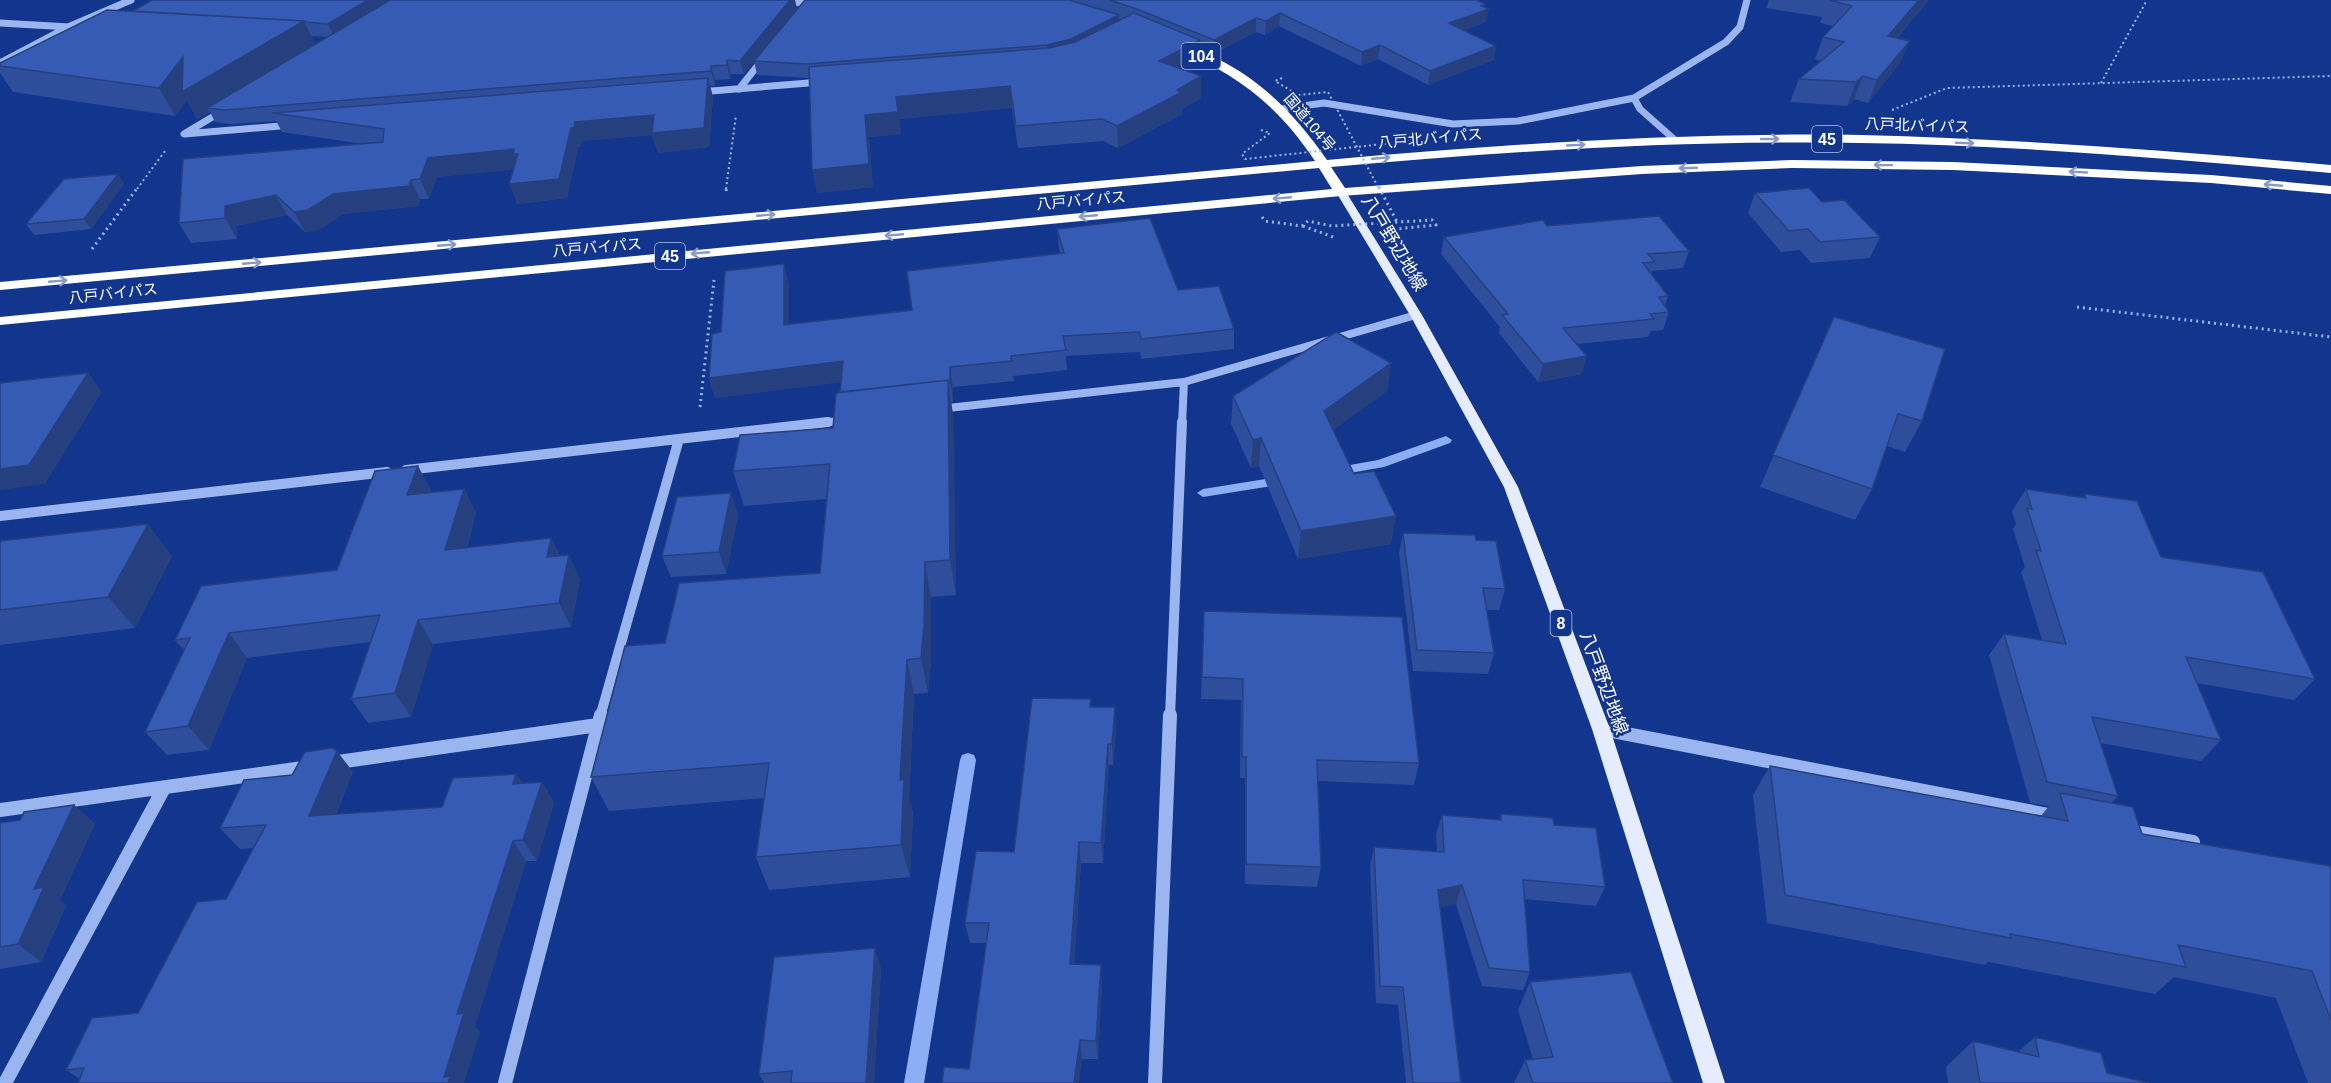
<svg xmlns="http://www.w3.org/2000/svg" width="2331" height="1083" font-family="Helvetica,'Noto Sans JP',sans-serif">
<style>
.lines{fill:none;stroke-linecap:round;stroke-linejoin:round}
.stream{fill:#8dadf5;fill-rule:evenodd}
.path-far1{stroke:#9bb5f1;stroke-width:2;stroke-dasharray:2 3;stroke-linecap:butt}
.path{stroke:#9bb5f1;stroke-width:3;stroke-dasharray:2 4;stroke-linecap:butt}
.minor-far3{stroke:#9bb5f1;stroke-width:7}
.minor-far2{stroke:#9bb5f1;stroke-width:8}
.minor-far1{stroke:#9bb5f1;stroke-width:10}
.minor{stroke:#9bb5f1;stroke-width:14}
.major{fill:#e6ecff;fill-rule:evenodd}
.highway{fill:#fff;fill-rule:evenodd}
.path-bridge-far1{stroke:#9bb5f1;stroke-width:2;stroke-dasharray:2 3;stroke-linecap:butt}
.path-bridge{stroke:#9bb5f1;stroke-width:3;stroke-dasharray:2 4;stroke-linecap:butt}
.wall{fill:#2e4e9c;fill-rule:evenodd}
.shaded-wall{fill:#26407f}
.building{fill:#365bb5;stroke:#26407f;stroke-width:1.5}
.oneway{stroke:#889ac6}
.labels{text-anchor:middle;dominant-baseline:central;stroke-width:5;stroke-linejoin:round;paint-order:stroke}
.far-street-label{font-size:15px;fill:#fff;stroke:#12358e}
.shield{fill:#12358e;stroke:#b8c2dd;stroke-width:1.5}
.shield-label{font-size:16px;font-weight:bold;fill:#fff}
.street-label{font-size:18px;fill:#fff;stroke:#12358e}
</style>
<rect width="100%" height="100%" fill="#12358e"/>
<g class="lines">
<path class="stream" d="M1446 436 1452 440 1450 443 1384 467 1333 476 1327 472 1333 468 1378 460Z
M1285 476 1290 477 1291 480 1290 483 1203 497 1197 493 1203 489Z
M968 753 974 755 976 760 924 1083H904L960 760 962 755Z"/>
<path class="path-far1" d="M2101 83 2147 0
M1892 110 1947 88 2331 76
M137 189 165 151
M726 189 736 115"/>
<path class="path" d="M726 191 727 187
M1303 226 1333 237
M92 249 138 187
M2077 307 2331 337
M700 407 714 280"/>
<path class="minor-far3" d="M778 0 808 4
M0 23 87 28
M0 63 68 27 131 0
M739 89 763 59
M699 92 821 82
M1281 109 1324 103 1453 124 1518 121 1634 98
M224 110 184 134 292 125
M1675 140 1640 109 1634 98 1726 42 1740 27 1747 0"/>
<path class="minor-far2" d="M939 409 1184 382 1416 315
M815 424 846 420
M1182 424 1184 382"/>
<path class="minor-far1" d="M406 470 828 422
M0 516 387 472
M600 717 679 439
M1170 717 1182 422"/>
<path class="minor" d="M1601 729 2054 816
M331 763 598 725
M0 810 310 767
M2128 831 2193 842
M5 1083 164 788
M505 1083 601 715
M1155 1083 1170 715"/>
<path class="major" d="M1341 189 1346 192 1422 315 1518 487 1610 729 1725 1083H1703L1592 729 1504 487 1410 315 1336 192Z"/>
<path class="highway" d="M1179 42C1192 45 1205 53 1218 59 1265 83 1297 117 1327 160 1504 144 1683 132 1862 135 2018 139 2175 151 2331 165V173C2174 159 2017 145 1859 143 1683 140 1507 151 1331 167L1345 188 1642 166 1792 160 1953 162 2211 175 2331 186V194L2211 183 1953 170 1792 168 1642 174 1341 196 0 325V317L1332 189 1319 168 0 290V282L1315 161C1277 104 1237 75 1175 47L1173 45Z"/>
<path class="path-bridge-far1" d="M1282 78 1275 81 1298 95 1328 92 1379 189
M1261 130 1270 133 1242 154 1245 159 1421 140"/>
<path class="path-bridge" d="M1379 187 1397 222
M1262 217 1265 221 1302 226 1308 221 1332 226 1432 220 1436 225 1396 229"/>
</g>
<path class="wall" d="M805 0H1479L1478 1 1484 7 1486 22 1464 30 1494 60 1428 85 1378 59 1361 66 1279 26 1265 35 1256 32 1213 54 1200 48 1199 61 1183 70 1201 76V98L1182 109V114L1118 148 1103 141 1018 148 1012 108 899 119 901 134 869 137 873 187 817 193 809 78 757 75 754 61 744 74H731L730 79 715 80V85L710 86 713 97 709 147 658 153 652 135 582 141 580 147H578L567 198 517 204 513 169 437 177 429 199H420L418 206 343 214 319 230 305 232 287 215 236 226 237 239 191 243 179 223 363 144 282 132 276 121 232 124 215 122 210 112 197 119 187 100 175 116 13 92 0 73V63L133 11 797 8 755 60ZM311 36 327 37 315 44Z
M1769 0H1929L1897 38 1910 41 1900 63 1868 103 1854 99 1847 106 1790 102 1799 79 1821 61 1815 59 1823 37 1833 26 1820 23 1822 17 1766 8Z
M118 174 124 184 91 229 34 235 26 224Z
M1755 193 1822 202 1880 237 1870 258 1811 263 1800 250 1781 252 1748 213Z
M1547 226 1689 251 1683 268 1652 271 1651 274 1668 296 1665 306 1669 312 1663 330 1651 331 1648 337 1577 344 1582 374 1538 382 1499 333 1500 327 1441 254 1444 237Z
M1057 229 1178 290 1234 329V349L1141 359 1140 352 1066 356 1067 370 1013 376 1014 381 953 387V402H951L953 415 956 595 931 597V660L928 693 914 694 909 798 913 813 910 877 769 890 756 857 764 798 609 811 591 777 665 643 820 573 826 499 744 506 733 471 833 428 840 392 841 382 715 398 709 378 721 332 789 284V324L912 310 1060 253 1059 248Z
M1834 317 1922 421 1905 452 1887 446 1872 489 1855 520 1760 487Z
M1391 363 1387 391 1333 430 1354 474 1391 544 1298 559 1259 466 1251 468 1231 424 1233 396Z
M464 489 476 513 467 548 551 538 560 556 580 579 571 627 433 644 411 717 368 723 351 699 371 642 247 658 209 750 167 755 145 732 184 650 175 640 337 570 431 490 430 493Z
M2026 489 2083 498 2085 494 2161 557 2315 679 2294 700 2197 683 2221 740 2201 761 2100 743 2118 796 2111 803 2142 834 2331 866V1083H2308L2276 998 2174 977 2155 994 1988 962 1985 965 1767 923 1753 795 1770 766 2041 816 2049 806 2030 803 1989 655 2004 634 2042 640 2021 572 2025 567 2013 529 2016 524 2012 511Z
M731 493 738 515 726 574 671 577 662 556Z
M1403 533 1476 540 1505 589 1499 610H1487L1494 653 1488 674 1413 671 1399 554Z
M0 541 172 556 135 628 0 645Z
M1204 611 1419 763 1414 785 1318 781 1321 867 1317 887 1245 884V778H1240L1241 700 1201 699Z
M1091 699V707L1116 729 1113 765H1109L1103 863H1081L1074 964 1102 984 1098 1059H1082L969 1069 986 943H970L965 923 1014 852Z
M353 772 336 814 442 807 516 774 522 783 542 782 554 803 537 861H526L475 1026 480 1032 80 1079 66 1070 138 1013 226 899 254 848 240 849 220 828Z
M74 805 95 824 60 900 66 906 41 962 0 969V823L20 820Z
M1501 814 1554 825 1605 887 1596 906 1525 899 1530 972 1523 990 1482 986 1456 904 1440 907 1461 1083H1406L1398 1005 1376 1003 1370 866 1374 847 1437 852 1436 834 1442 815 1499 820Z
M881 968 874 1083H764L759 1074Z
M1530 982 1673 1083H1514L1525 1060 1533 1059 1518 1010Z
M2035 1037 2107 1073 2149 1083H1948L1946 1067 1973 1041 2018 1052Z"/>
<path class="shaded-wall" d="M368 0H396L334 37 328 24Z
M790 0H795L797 8 744 74 740 61Z
M1919 0H1929L1879 58 1888 36Z
M1485 4 1483 11 1489 9 1486 22 1447 37 1449 23Z
M1280 13 1279 26 1265 35 1266 21Z
M1119 15 1120 28 1048 58 1047 45Z
M1256 18V32L1213 54 1214 40Z
M304 21 317 48 207 108 210 112 197 119 187 100 175 116 159 88 183 57Z
M1200 40 1199 61 1159 82V61Z
M1910 41 1900 63 1868 103 1877 80Z
M1380 45 1378 59 1361 66 1362 52Z
M1496 46 1494 60 1428 85 1430 71Z
M727 60 731 74 730 79 727 65Z
M711 66 715 80V85L711 71Z
M1201 76V98L1182 109V114L1118 148 1117 126Z
M1863 76 1854 99 1847 106 1856 82Z
M708 78 713 97 709 147 658 153 652 135 582 141 580 147H578L567 198 517 204 509 184 571 128 575 122 654 115Z
M1010 86 1012 108 899 119 901 134 869 137 873 187 817 193 812 170 865 115 896 97Z
M514 149 518 154 519 169 437 177 429 199 420 179 428 158Z
M118 174 124 184 91 229 84 219Z
M411 180 420 199 418 206 343 214 319 230 305 232 294 212 333 194Z
M276 195 287 215 236 226 237 239 225 218V206Z
M784 264 789 284V345L784 325Z
M1587 356 1582 374 1538 382 1543 364Z
M843 361 847 381 715 398 709 378Z
M1391 363 1387 391 1321 439 1324 411Z
M950 367 953 387V402L950 382Z
M88 373 102 392 45 484 0 490V469Z
M948 380 953 415 956 595 950 560Z
M1261 438 1259 466 1251 468 1253 440Z
M418 466 431 490 421 519 407 495Z
M464 489 476 513 459 574 445 550Z
M731 493 738 515 726 574 719 552Z
M1396 516 1391 544 1298 559 1301 531Z
M148 524 172 556 135 628 108 597Z
M551 538 562 562 547 557Z
M569 555 580 579 571 627 559 603Z
M925 562 931 597V660L928 693 921 658Z
M418 620 433 644 411 717 395 693Z
M229 633 247 658 209 750 188 726Z
M907 660 914 694 909 798 913 813 910 877 901 845 900 780Z
M1115 707 1116 729 1113 765 1112 744Z
M1108 744 1109 765 1103 863 1101 843Z
M337 751 353 772 326 836 309 816Z
M516 774 529 795 513 784Z
M542 782 554 803 537 861 523 840Z
M74 805 95 824 60 900 66 906 41 962 18 944 34 889Z
M513 841 526 861 475 1026 480 1032 464 1083H448L444 1077 457 1014Z
M1079 842 1081 863 1072 984 1070 964Z
M1462 885 1456 904 1432 909 1438 890Z
M875 948 881 968 874 1083H866Z
M1101 965 1102 984 1098 1059 1096 1041Z
M1080 1040 1082 1059 1079 1083H1074Z"/>
<path class="building" d="M152 0H368L328 24 305 22 304 21 133 11Z
M390 0H790L740 61 727 60V65L711 66V71L224 110 207 108Z
M805 0H1069L1119 15 1071 39 1047 45 807 64 754 61Z
M1109 0H1476L1485 4 1481 6 1489 9 1449 23 1496 46 1430 71 1380 45 1362 52 1280 13 1266 21 1256 18 1214 40 1137 9Z
M1829 0H1919L1888 36 1910 41 1877 80 1863 76 1856 82 1799 79 1844 42 1823 37 1852 6Z
M107 10 304 21 182 92 183 57 159 88 0 66V63Z
M1134 13 1200 40 1159 61 1201 76 1177 90 1182 92 1117 126 1102 119 1016 126 1010 86 896 97 898 112 865 115 869 164 812 170 809 67 1049 48 1075 42Z
M708 78 704 128 652 133 654 115 575 122 574 128H571L559 179 509 184 518 154H513L514 149 428 158 420 179 411 180 409 186 333 194 308 210 294 212 276 195 225 206V218L179 223 183 159 383 142 384 129 272 113Z
M118 174 84 219 26 224 64 179Z
M1809 188 1822 202 1844 200 1880 237 1820 242 1808 229 1789 231 1755 193Z
M1659 216 1689 251 1648 254 1655 262 1643 263 1668 296 1659 297 1669 312 1650 314 1654 319 1563 328 1587 356 1543 364 1502 315 1508 314 1444 237 1543 220 1547 226Z
M1150 218 1178 290 1219 286 1234 329 1141 339 1139 332 1063 336 1066 350 1011 356 1012 361 950 367V382H948V380L840 392 843 361 709 378 712 334 721 332 725 271 784 264V325L912 310 907 271 1064 253 1057 229Z
M1834 317 1945 349 1922 421 1898 414 1872 489 1773 455Z
M1336 332 1391 363 1324 411 1354 474 1374 471 1396 516 1301 531 1261 438 1253 440 1233 396Z
M88 373 29 465 0 469V383Z
M948 380 950 560 925 562 924 625 921 658 907 660 900 780 904 779 901 845 756 857 769 763 591 777 625 646 665 643 679 583 820 573 830 464 733 471 740 435 833 428 836 393Z
M418 466 407 495 464 489 445 550 551 538 547 557 569 555 559 603 418 620 395 693 351 699 380 615 229 633 188 726 145 732 190 638 175 640 201 586 337 570 375 471Z
M2026 489 2086 498 2085 494 2137 501 2161 557 2263 572 2315 679 2186 657 2221 740 2092 717 2118 796 2047 782 2004 634 2066 644 2036 550 2041 551 2027 508 2032 509Z
M731 493 719 552 662 556 677 497Z
M148 524 108 597 0 610V541Z
M1403 533 1475 535 1476 540 1496 541 1505 589 1483 588 1494 653 1417 650Z
M1204 611 1402 617 1419 763 1317 760 1321 867 1246 864V757H1242L1243 679 1202 677Z
M1032 698 1091 699 1090 707H1115L1112 744H1108L1101 843 1079 842 1070 964 1101 965 1096 1041 1080 1040 1074 1083H942L944 1067 969 1069 989 923H965L976 851 1014 852Z
M332 748 337 751 309 816 442 807 453 778 516 774 513 784 542 782 523 840 513 841 457 1014 464 1013 444 1077 450 1076 448 1083H78L84 1068 66 1070 92 1018 138 1013 197 902 226 899 266 825 220 828 244 780 292 775 305 752Z
M1770 766 2068 821 2060 793 2133 807 2142 834 2331 866V1020L2312 971 2178 945 2186 967 2010 934 2011 938 1785 895Z
M74 805 34 889 44 887 18 944 0 947V823L20 820 24 812Z
M1501 814 1553 818 1554 825 1596 828 1605 887 1523 880 1530 972 1489 968 1462 885 1438 890 1461 1083H1413L1403 987 1380 986 1374 847 1444 852 1442 815 1501 820Z
M875 948 866 1083H791L792 1071 759 1074 774 957Z
M1631 972 1673 1083H1533L1525 1060 1553 1057 1530 982Z
M2035 1037 2101 1053 2107 1073 2149 1083H1980L1973 1041 2039 1057Z"/>
<defs><path id="oneway-shaft" d="M-6 0H5M1.5-3L5.5 0L1.5 3" fill="none" stroke-width="1.6" stroke-linecap="round" stroke-linejoin="round" transform="scale(1.5)"/></defs>
<g class="oneway">
<use href="#oneway-shaft" transform="translate(1770 139)"/>
<use href="#oneway-shaft" transform="translate(1965 143) rotate(2)"/>
<use href="#oneway-shaft" transform="translate(1576 145) rotate(-3)"/>
<use href="#oneway-shaft" transform="translate(1381 158) rotate(-5)"/>
<use href="#oneway-shaft" transform="translate(1883 165) rotate(-179)"/>
<use href="#oneway-shaft" transform="translate(1688 168) rotate(178)"/>
<use href="#oneway-shaft" transform="translate(2078 172) rotate(-177)"/>
<use href="#oneway-shaft" transform="translate(2273 185) rotate(-175)"/>
<use href="#oneway-shaft" transform="translate(1282 198) rotate(175)"/>
<use href="#oneway-shaft" transform="translate(766 215) rotate(-5)"/>
<use href="#oneway-shaft" transform="translate(1088 216) rotate(175)"/>
<use href="#oneway-shaft" transform="translate(894 235) rotate(175)"/>
<use href="#oneway-shaft" transform="translate(447 245) rotate(-5)"/>
<use href="#oneway-shaft" transform="translate(700 253) rotate(175)"/>
<use href="#oneway-shaft" transform="translate(252 263) rotate(-5)"/>
<use href="#oneway-shaft" transform="translate(58 281) rotate(-5)"/>
</g>
<g class="labels">
<g class="far-street-label">
<text transform="translate(1310 122) rotate(50)">国道104号</text>
<text transform="translate(1917 125) rotate(2)">八戸北バイパス</text>
<text transform="translate(1430 138) rotate(-5)">八戸北バイパス</text>
<text transform="translate(1081 200) rotate(-5)">八戸バイパス</text>
<text transform="translate(597 247) rotate(-5)">八戸バイパス</text>
<text transform="translate(113 293) rotate(-6)">八戸バイパス</text>
</g>
<g class="shield">
<rect x="1181.5" y="43" width="39" height="26" rx="4.5"/>
<rect x="1812" y="126" width="30" height="26" rx="4.5"/>
<rect x="655" y="243" width="30" height="26" rx="4.5"/>
<rect x="1550.5" y="610" width="21" height="26" rx="4.5"/>
</g>
<g class="shield-label">
<text x="1201" y="56">104</text>
<text x="1827" y="139">45</text>
<text x="670" y="256">45</text>
<text x="1561" y="623">8</text>
</g>
<g class="street-label">
<text transform="translate(1394 243) rotate(59)">八戸野辺地線</text>
<text transform="translate(1604 683) rotate(70)">八戸野辺地線</text>
</g>
</g>
</svg>
